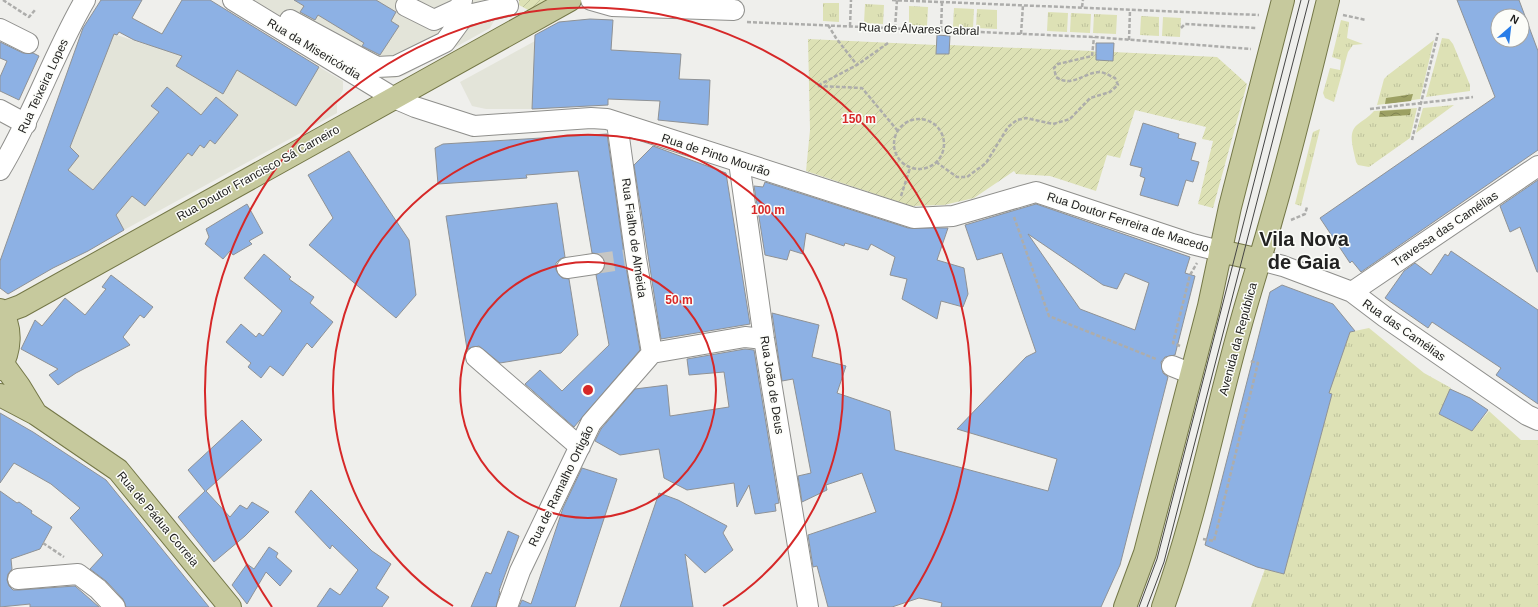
<svg xmlns="http://www.w3.org/2000/svg" width="1538" height="607" font-family="Helvetica,sans-serif">
<style>
.built{fill:#e3e4d9}
.grass{fill:url(#grass-tufts)}
.garden{fill:url(#garden-furrows)}
.water{fill:url(#water-waves)}
.building{fill:#8db1e4;stroke:#8f9295;fill-rule:evenodd}
.lines{fill:none;stroke-linecap:round;stroke-linejoin:round}
.minor-tunnel{stroke:#c6c6c3;stroke-width:20;stroke-dasharray:20 10;stroke-linecap:butt}
.minor-casing{stroke:#8f8f8c;stroke-width:22}
.major-casing{stroke:#747747;stroke-width:24}
.path{stroke:#adadab;stroke-width:2.5;stroke-dasharray:4 2;stroke-linecap:butt}
.minor{stroke:#fff;stroke-width:20}
.major{stroke:#c6c99d;stroke-width:22}
.tram{stroke:#454544;stroke-width:1}
.ring{fill:none;stroke:#d62828;stroke-width:2}
.labels{text-anchor:middle;dominant-baseline:central;stroke-width:3;stroke-linejoin:round;paint-order:stroke}
.street-label{font-size:12px;fill:#222221;stroke:#fcfdf9}
.town-label{font-size:20px;font-weight:bold;fill:#222221;stroke:#fcfdf9}
.centre{fill:#d62828;stroke:#fcfdf9;stroke-width:2}
.ring-label{font-size:12px;text-anchor:middle;font-weight:bold;fill:#d62828;stroke:#fcfdf9;stroke-width:3;stroke-linejoin:round;paint-order:stroke}
</style>
<defs>
<pattern id="grass-tufts" width="24" height="20" patternUnits="userSpaceOnUse"><rect width="24" height="20" fill="#dde1b5"/><path d="M3 7l-1-3M5 7V3M7 7l1-3M15 17l-1-3M17 17v-4M19 17l1-3" fill="none" stroke="#bdc19b"/></pattern>
<pattern id="garden-furrows" width="10" height="10" patternUnits="userSpaceOnUse"><rect width="10" height="10" fill="#dde1b5"/><path d="M-1 1l2-2M0 10L10 0M9 11l2-2" fill="none" stroke="#bdc19b"/></pattern>
<pattern id="water-waves" width="16" height="10" patternUnits="userSpaceOnUse"><rect width="16" height="10" fill="#9ca063"/><path d="M0 5q4-4 8 0t8 0" fill="none" stroke="#7f8251"/></pattern>
</defs>
<rect width="100%" height="100%" fill="#efefec"/>
<path class="built" d="M182 0 319 67 343 81V90L337 102V113L124 230 88 251 23 195 83 28 114 34 147 45 156 42Z
M243 0H494L495 19 490 28 405 75 395 78H377Z
M590 19 613 20 608 105 532 109H486L472 106 460 82 535 41V35L559 22Z"/>
<path class="grass" d="M823 3H839V22L823 21Z
M865 4 884 5 883 24 864 23Z
M909 6 928 7 927 26 909 25Z
M954 8 974 9 973 28 953 27Z
M977 9 997 10V29L976 28Z
M1048 12 1068 13 1067 32 1047 31Z
M1071 13 1091 14 1090 33 1070 32Z
M1094 14 1117 15 1116 34 1093 33Z
M1141 16 1159 17V36L1140 35Z
M1163 17 1181 18 1180 37 1162 36Z
M1341 20 1349 22 1347 38 1363 44 1353 45 1348 52 1334 102 1325 98 1323 93 1330 68 1340 70 1341 60 1332 57Z
M1442 38 1449 39 1453 44 1470 85V91L1426 97Z
M1434 40 1420 99 1377 105 1384 79 1388 75Z
M1454 105 1416 133 1423 108Z
M1417 108 1410 138 1369 167 1358 165 1356 162C1354 151 1347 133 1357 125 1363 120 1369 117 1374 111Z
M1320 129 1301 206 1295 204 1313 132Z
M1369 328 1424 373 1451 388 1439 414 1472 431 1489 411 1521 440H1538V607H1251L1265 569 1284 574 1332 394 1327 392 1336 372 1350 332Z"/>
<path class="garden" d="M519 0H546V2L530 11 519 5Z
M808 39 936 45V54H948L949 45 1093 51 1096 52V60L1113 61V52L1217 57 1247 84 1213 208 1198 204 1213 141 1202 139 1206 127 1135 110 1120 158 1107 155 1096 191 1050 176 1016 174 1014 171 974 198 944 205 911 206 806 171 810 130Z"/>
<path class="water" d="M1413 94 1411 101 1385 104 1386 98Z
M1411 109 1410 115 1379 117 1380 111Z"/>
<path class="building" d="M101 0H142L132 18 162 34 182 0H210L319 67 296 106 237 70 223 94 176 66 182 56 134 40 119 32 117 35 114 34 70 147 79 156 68 170 93 190 159 112 151 106 167 87 201 115 216 97 238 115 215 144 210 140 204 148 200 145 192 156 188 153 145 206 132 196 116 215 124 230 88 251 53 268 8 294 0 288V261L83 28Z
M294 0H376L396 12 391 21 399 26 380 55 362 46 364 43 318 15 315 20 300 12 304 6Z
M1457 0H1519L1538 51V150L1361 272 1352 261 1350 263 1320 218 1495 97ZM1498 16H1522V40H1498Z
M590 19 613 20 611 50 681 54 679 79 710 80 708 125 658 120 660 101 608 99V105L532 109 535 35 559 22Z
M937 35 950 36 949 54H936Z
M0 42 23 53H33L39 56 19 100 0 91V77L7 61 0 58Z
M1096 43H1114L1113 61 1096 60Z
M1143 123 1179 134 1178 138 1196 143 1191 160 1199 162 1193 182 1186 180 1178 206 1140 195 1145 178 1140 176 1142 168 1130 165Z
M607 134 625 261 640 350 574 427 525 384 540 370 562 391 609 345 596 275 604 269 605 262 599 254 592 253 578 171 526 175 527 178 438 184 435 148 443 144Z
M653 146 726 173 750 324 661 339 634 165Z
M349 151 409 240 416 295 396 318 309 245 333 218 308 175Z
M1538 180V272H1537L1520 227 1510 232 1500 206Z
M765 182 908 228H948L937 260 964 268 968 294 963 307 941 301 937 319 902 299 907 279 890 275 895 257 871 244 868 250 845 243 844 246 806 233 803 254 790 250 787 260 765 255 754 186 763 187Z
M557 203 565 257 560 259 556 263V270L562 278 569 279 578 335 561 353 500 363 479 346 467 349 446 216Z
M247 204 263 233 249 241 252 244 233 255 230 251 223 259 205 244 209 237 206 229Z
M1036 204 1190 257 1185 273 1195 276 1175 355 1165 357 1161 362 1163 373 1168 377 1120 565 1101 607H941L942 603 919 598 892 607H828L817 566 813 567 808 535 876 512 862 473 826 485 827 490 802 502 798 476 811 473 793 379 782 381 772 313 819 325 812 357 846 366 837 393 890 411 895 450 1048 491 1057 459 957 429 1026 357 1036 352 1002 253 977 260 965 225ZM1028 234 1103 285 1117 289 1125 273 1149 283 1135 330 1080 309Z
M1451 251 1538 310V404L1496 375 1501 368 1432 322 1428 328 1385 298 1404 271 1415 263 1431 275 1445 254 1448 256Z
M264 254 291 277 289 279 314 297 310 303 333 322 312 348 307 343 283 376 270 366 261 378 248 367 251 363 226 342 241 324 256 337 259 333 263 336 282 311 244 278Z
M111 275 153 307 144 318 140 315 123 337 130 345 76 373 58 385 49 375 58 369 21 349 35 320 42 326 65 298 85 315 106 289 102 287Z
M1282 285 1333 304 1355 331 1350 332 1329 393 1332 394 1284 574 1257 567 1205 545 1270 292Z
M745 349 754 350 779 503 775 504 776 511 755 514 749 485 737 507 734 483 687 490 664 478 659 449 620 455 595 441 601 429 635 389 667 385 670 416 729 407 724 372 689 375 687 359Z
M1450 389 1470 398 1488 410 1472 431 1439 414Z
M0 413 33 432 106 480 209 607H126L123 599 106 581 90 569 103 555 70 518 80 508 51 484 14 463 0 483Z
M242 420 262 440 206 491 230 517 240 505 247 509 252 502 269 512 245 536 214 562 178 517 205 491 188 470Z
M582 468 617 479 575 607H519L522 600 531 604 563 508Z
M311 490 372 551 391 564 376 588 389 597 382 607H317L330 588 340 595 358 570 332 545 330 549 295 512Z
M0 491 17 503 19 502 32 511 31 513 52 527 40 549 11 559 12 569 8 574 7 580 9 586 13 590H19L75 586 99 607H30V604L0 607Z
M659 493 678 500 727 526 723 533 733 550 705 573 685 554 693 607H620Z
M508 531 519 536 499 591 500 592 496 607H471L486 572 491 574Z
M269 547 278 553 276 557 292 571 280 586 266 572 247 604 232 585 247 564 254 569Z"/>
<g class="lines">
<path class="minor-tunnel" d="M594 264 629 259"/>
<g class="minor-casing">
<path id="minor" d="M233 0 394 98 415 107 474 126 591 118 607 119 914 218 953 216 1036 192 1192 244 1220 251
M591 0 612 6 734 10
M406 6 434 20 460 8 462 0
M290 20 377 67 396 66 445 42 464 16 508 6
M0 29 28 43
M0 110 26 124
M617 123 636 259 652 353
M739 162 764 339 808 607
M0 170C33 116 53 55 85 0
M1260 260 1283 266 1352 292 1385 317 1527 415 1538 420
M567 268 594 264
M1352 292 1538 166
M476 357 580 447
M1172 366 1192 374
M18 579 78 574 98 589 115 607
M507 607 520 571 591 423 652 353 745 337 764 339"/>
</g>
<g class="major-casing">
<path id="major" d="M1220 251 1260 260
M0 310C13 328 10 351 0 369
M2 313 21 306 570 0
M3 364 19 386 36 414
M0 395 36 414 118 470 230 607
M1125 607 1145 553 1209 306 1230 207 1283 0
M1163 607C1196 515 1214 420 1240 327 1250 290 1262 254 1272 217 1293 145 1310 73 1328 0"/>
</g>
<path class="path" d="M3 0 29 17 35 10
M892 0 1259 15
M1082 7 1083 0
M1343 15 1366 20
M747 22 1094 37 1251 49
M828 25 836 38 857 65
M850 26 851 0
M895 28 897 0
M1181 28 1185 24 1257 28
M941 30 942 2
M1021 34 1023 5
M1129 40 1130 10
M888 43 857 65 817 86 862 88 897 130
M1370 109 1473 97
M894 144a25 25 0 1 1 50 0a25 25 0 1 1-50 0Z
M1412 140 1438 33
M936 162 957 177H967L986 163 1008 127 1017 120 1026 118 1053 124 1070 119 1090 98 1110 92 1118 85 1115 78C1110 76 1104 72 1099 72 1083 73 1072 88 1056 77L1054 68 1058 64 1092 56 1094 37
M901 196 910 168
M1014 217 1049 316 1156 359
M1291 220 1305 214 1307 207
M1180 346 1173 343 1190 275 1197 263
M1203 539 1214 541 1258 363 1250 361
M43 543 64 557"/>
<use href="#minor" class="minor"/>
<use href="#major" class="major"/>
<path class="tram" d="M1139 607 1157 559 1301 0
M1147 607 1164 562 1309 0"/>
</g>
<g class="ring">
<circle cx="588" cy="390" r="128"/>
<path d="M453 606A255 255 0 1 1 723 606"/>
<path d="M272 607A383 383 0 1 1 904 607"/>
</g>
<g class="labels">
<g class="street-label">
<text transform="translate(919 29) rotate(2)">Rua de Álvares Cabral</text>
<text transform="translate(314 49) rotate(31)">Rua da Misericórdia</text>
<text transform="translate(43 86) rotate(-65)">Rua Teixeira Lopes</text>
<text transform="translate(716 155) rotate(18)">Rua de Pinto Mourão</text>
<text transform="translate(258 173) rotate(-29)">Rua Doutor Francisco Sá Carneiro</text>
<text transform="translate(1128 222) rotate(18)">Rua Doutor Ferreira de Macedo</text>
<text transform="translate(1445 229) rotate(-34)">Travessa das Camélias</text>
<text transform="translate(634 238) rotate(82)">Rua Fialho de Almeida</text>
<text transform="translate(1404 330) rotate(35)">Rua das Camélias</text>
<text transform="translate(1238 339) rotate(-75)">Avenida da República</text>
<text transform="translate(772 385) rotate(81)">Rua João de Deus</text>
<text transform="translate(561 486) rotate(-64)">Rua de Ramalho Ortigão</text>
<text transform="translate(158 519) rotate(50)">Rua de Pádua Correia</text>
</g>
<g class="town-label">
<text x="1304" y="239">Vila Nova<tspan x="1304" dy="23">de Gaia</tspan></text>
</g>
</g>
<circle cx="588" cy="390" r="6" class="centre"/>
<g class="ring-label">
<text x="859" y="123">150 m</text>
<text x="768" y="214">100 m</text>
<text x="679" y="304">50 m</text>
</g>
<g transform="translate(1510 28) rotate(28)"><circle r="19" fill="#fcfdf9" stroke="#a5a5a3"/>
<path d="M0-3L7 15L0 10L-7 15Z" fill="#287de8"/>
<text y="-6" font-size="11" font-weight="bold" text-anchor="middle" fill="#222221">N</text>
</g>
</svg>
